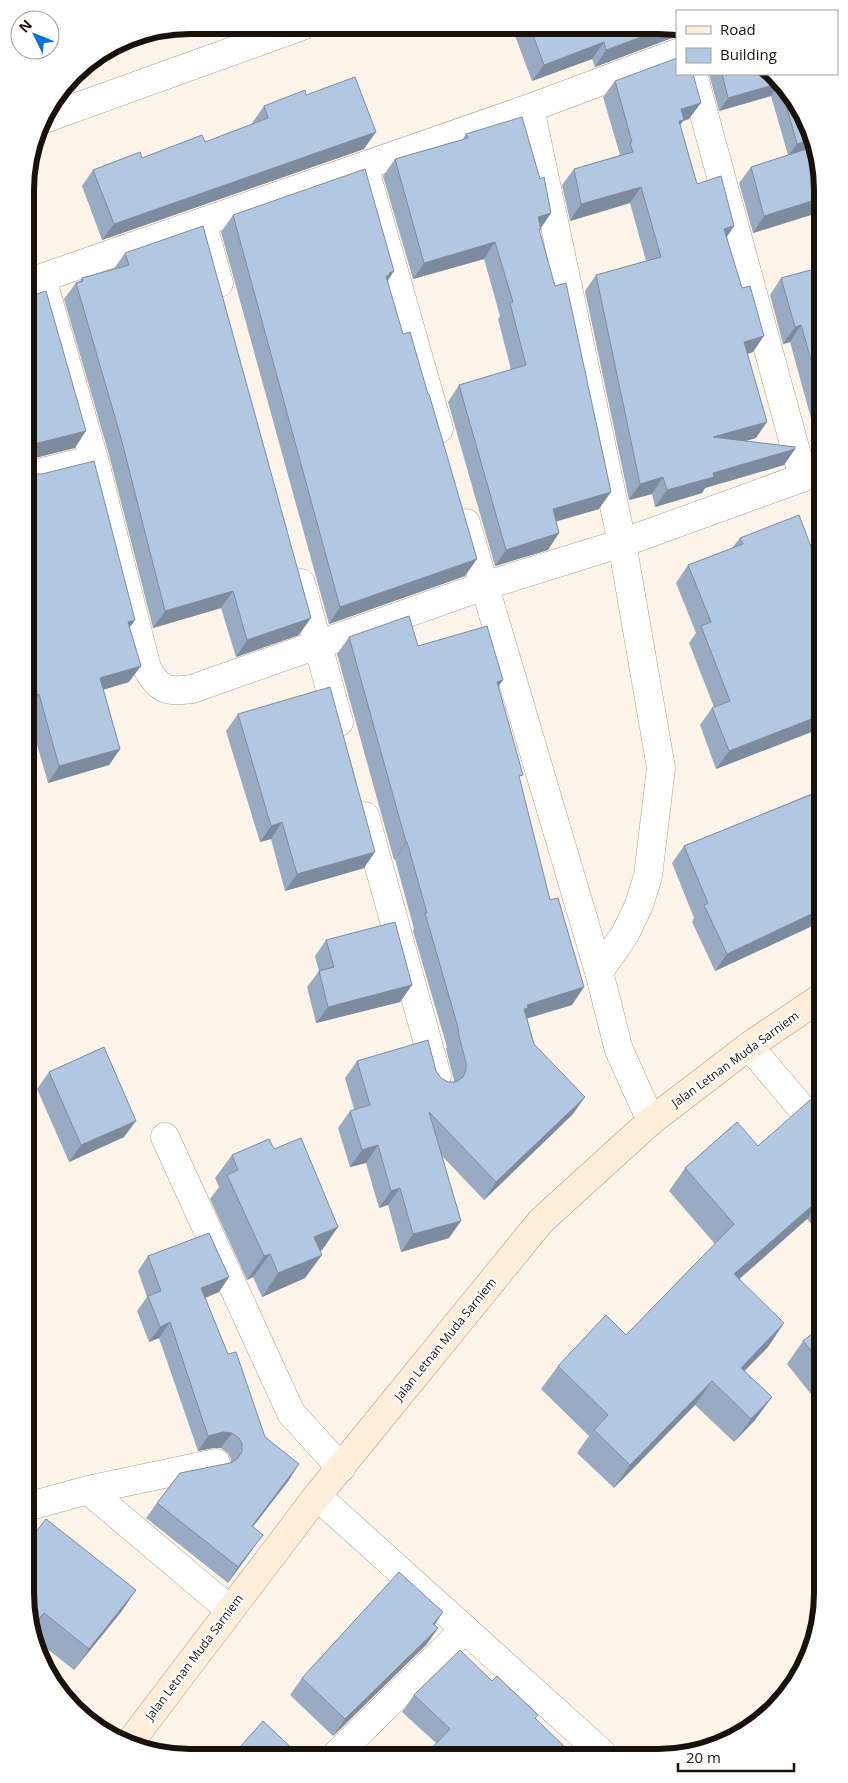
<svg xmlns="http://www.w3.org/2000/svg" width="848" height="1783" font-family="'Open Sans',sans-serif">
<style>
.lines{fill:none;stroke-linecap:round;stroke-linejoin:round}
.minor-casing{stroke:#b19a82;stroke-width:29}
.secondary-casing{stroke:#b19a82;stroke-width:29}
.minor{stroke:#fff;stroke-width:28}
.secondary{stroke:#ffeeda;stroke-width:28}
.wall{fill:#99abc2}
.shaded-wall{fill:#7d8b9e}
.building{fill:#b2c7e1;stroke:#7d8b9e}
.labels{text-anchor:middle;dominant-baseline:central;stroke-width:4.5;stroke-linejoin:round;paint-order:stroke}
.street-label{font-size:12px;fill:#1a1209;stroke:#fff}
.rim{fill:none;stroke:#1a1209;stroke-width:6}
</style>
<rect width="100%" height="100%" fill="#fdf4e9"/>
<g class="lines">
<g class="minor-casing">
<path id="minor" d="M693 74 803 477
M530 108 622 543 661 768 648 876 639 905 625 934 599 972
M41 120 302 26
M364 166 439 429
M202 222 219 283
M42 278 94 459 147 668C159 691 168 692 192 689L484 586 622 543 818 472
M27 283 530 108 677 53
M27 476 94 459
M466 523 599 972 619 1050 651 1121
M301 583 339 722
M365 816 437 1076
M749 1046 821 1131
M165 1137 291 1413 341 1468
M88 1490 230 1610
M317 1496 602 1753
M30 1506 88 1490 216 1463
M337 1754 465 1629"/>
</g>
<g class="secondary-casing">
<path id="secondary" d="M131 1741 317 1496 541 1221 651 1121 749 1046 820 998"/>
</g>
<use href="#minor" class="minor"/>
<use href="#secondary" class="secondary"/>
</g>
<path class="wall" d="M213 25H231L216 32Z
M518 27 677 28 672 38 595 67 592 59 532 81 514 33Z
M709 74H773L801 107 811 150 814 214 753 233 739 183 751 167 788 155 771 96 719 111Z
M615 81 689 119 683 121 680 125 697 184 734 226 727 237 753 352 748 354 756 438 745 441 795 449 784 465 705 488 702 493 655 507 652 494 629 500 585 291 596 275 646 261 630 203 570 221 562 185 574 169 620 155 603 97Z
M306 95 364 149 102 240 82 186 93 170 205 142 253 124 252 123 264 106Z
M466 134 540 179 551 213 539 231 599 509 556 521 548 550 495 566 448 402 459 385 511 370 498 319 500 316 484 259 413 279 383 176 395 159 462 140Z
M233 215 394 271 387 281 465 576 329 624 221 232Z
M125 253 299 635 236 657 221 608 153 628 109 455 64 299 76 283 80 281 82 278 113 270Z
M818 268V420L812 422 790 342 783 344 770 295 781 278Z
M27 469 135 620 130 627 129 682 103 690 120 749 109 765 48 783 28 713Z
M740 538 819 568V729L716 769 700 725 712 708 714 707 689 643 696 633 676 583 688 565 732 548Z
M349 637 418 646 503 680 498 687 572 1005 527 1018 534 1044 573 1114 484 1200 442 1156 449 1238 401 1252 388 1205 379 1208 366 1163 350 1167 338 1128 350 1111 354 1109 345 1078 357 1061 436 1071 441 1078 448 1082H454V1080L446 1049 447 1047 413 931 414 929 395 859 394 860 337 654Z
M238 714 364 868 285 891 271 839 260 842 226 731Z
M819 740 820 917 815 919 810 927 715 971 692 922 694 918 672 863 684 846 813 793Z
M326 940 412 985 400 1002 316 1023 307 987 319 971 315 956Z
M49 1072 124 1137 69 1162 37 1089Z
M821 1112V1235L807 1219 739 1279 768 1347 744 1371 772 1397 755 1420 734 1442 695 1405 614 1488 577 1453 589 1436 541 1389 558 1366 626 1335 715 1244 669 1191 685 1168 758 1146Z
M274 1149 338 1227 322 1250 320 1251 305 1278 262 1297 253 1277 247 1280 210 1199 219 1187 215 1178 232 1155Z
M148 1256 229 1277 219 1292 205 1298 228 1354 265 1437 289 1480 253 1527 252 1550 228 1583 146 1518 157 1503 231 1462V1459L228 1453 221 1448H213L198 1451 159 1338 149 1342 137 1311 147 1297 138 1271Z
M822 1326V1408L787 1364 803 1341Z
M30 1539 136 1590 121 1612 74 1670 31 1636Z
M434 1625 438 1628 426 1645 333 1736 290 1695 302 1678Z
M492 1681 535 1719 436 1743 402 1712 414 1695Z
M240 1747 298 1754 235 1755Z"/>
<path class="shaded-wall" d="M221 25H231L216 32Z
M666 28H677V38H672L595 67 606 50Z
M604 42 592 59 532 81 544 65Z
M780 83 771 96 719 111 728 98Z
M701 103 689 119 683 121 673 136 681 109Z
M376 132 364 149 102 240 114 224Z
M814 139 817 148 788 156 797 144Z
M641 187 630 203 570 221 581 204Z
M818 199V208L814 214 753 233 764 216Z
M551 213 540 229H541L529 245 538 217Z
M734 226 723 242 724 229Z
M495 242 484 259 413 279 424 263Z
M394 271 383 288 374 293 389 273Z
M801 325 790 342 783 344 795 327Z
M764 336 753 352 733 358 744 342Z
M818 413V420L812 422Z
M767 422 756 438 701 453 713 437Z
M86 431 75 448 27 460V449L34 444Z
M795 449 784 465 705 488 702 493 655 507 667 490 713 473Z
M663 477 652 494 629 500 640 484Z
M611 492 599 509 541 526 553 509Z
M559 533 548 550 495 566 506 550Z
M477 559 465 576 329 624 340 607Z
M233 591 221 608 153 628 165 611Z
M311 618 299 635 236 657 247 640Z
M135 620 123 636 128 622Z
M141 666 129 682 88 694 100 678Z
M503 680 490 697 497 682Z
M39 694 28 710V701L31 696Z
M819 716V729L716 769 729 751Z
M120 749 109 765 48 783 59 766Z
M282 822 271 839 260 842 271 826Z
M406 842H407L395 859 394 860Z
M375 852 364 868 285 891 297 874Z
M820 906V917L815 919 810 927 715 971 727 954Z
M412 985 400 1002 316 1023 328 1007Z
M584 987 572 1005 519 1021 516 1025 527 1005Z
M585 1097 573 1114 484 1200 496 1182Z
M136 1121 124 1137 69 1162 81 1145Z
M378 1145 366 1163 350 1167 362 1150Z
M400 1188 388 1205 379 1208 391 1191Z
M821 1198V1199L807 1219 718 1298 734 1274Z
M461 1221 449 1238 401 1252 413 1234Z
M338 1227 322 1250 298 1261 314 1237Z
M270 1254 253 1277 247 1280 264 1256Z
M322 1255 305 1278 262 1297 278 1273Z
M229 1277 219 1292 190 1304 201 1288Z
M170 1322 159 1338 149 1342 160 1327Z
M784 1323 768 1347 725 1391 741 1368Z
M712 1381 695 1405 614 1488 630 1465Z
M772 1397 755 1420 734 1442 751 1419Z
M223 1432 232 1433 221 1448H213L198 1451 208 1436Z
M299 1464 289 1480 241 1541 252 1526Z
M263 1535 252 1550 228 1583 238 1567Z
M136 1590 121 1612 74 1670 89 1649Z
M443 1612 432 1629 433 1624Z
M44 1613 31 1632V1629Z
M438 1628 426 1645 333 1736 345 1719Z"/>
<path class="building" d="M530 27 666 28 606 50 604 42 544 65Z
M677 58V74H693L701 103 681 109 684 120 679 121 697 184 721 176 734 226 724 229 742 288 750 286 764 336 744 342 767 422 713 437 795 447V449L713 473 714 477 667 490 663 477 640 484 596 275 661 257 641 187 581 204 574 169 633 152 630 143 632 142 615 81Z
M722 74H773L801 107 814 139 797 144 780 83 728 98Z
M355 77 376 132 114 224 93 170 140 152 142 158 202 135 205 142 268 118 264 106 305 90 306 95Z
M522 117 540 179 544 177 551 213 538 217 541 229H539L555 286 566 283 611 492 553 509 559 533 506 550 459 385 526 365 510 303 513 302 495 242 424 263 395 159 468 138 466 134Z
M810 148 817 171 818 199 764 216 751 167Z
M365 169 394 271 389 273 390 275 386 276 403 334 410 332 428 394H429L477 559 340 607 233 215Z
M203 226 311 618 247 640 233 591 165 611 121 438 76 283 83 281 82 278 129 265 125 253Z
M818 268V384L801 325 795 327 781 278Z
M46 291 86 431 34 444 28 448 27 449V297Z
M94 461 135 620 128 622 141 666 100 678 120 749 59 766 39 694 31 696 28 684 27 469 34 474H42Z
M799 515 819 568V716L729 751 712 708 730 701 701 626 711 622 688 565 743 544 740 538Z
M409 616 418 646 487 626 503 680 497 682 523 775 519 776 550 900 558 898 584 987 527 1005 528 1008 524 1009 534 1044 585 1097 496 1182 429 1112 461 1221 413 1234 400 1188 391 1191 378 1145 362 1150 350 1111 370 1105 357 1061 428 1040 436 1071 441 1078 448 1082H456L463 1077 466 1070V1063L458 1032 459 1031 425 913H427L407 842H406L349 637Z
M330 687 375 852 297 874 282 822 271 826 238 714Z
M820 791V910L727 954 704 905 708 903 684 846Z
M395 922 412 985 328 1007 319 971 334 967 326 940Z
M104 1047 136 1121 81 1145 49 1072Z
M810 1100 821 1112V1198L734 1274 784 1323 741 1368 772 1397 751 1419 712 1381 630 1465 594 1430 608 1415 558 1366 606 1315 626 1335 734 1224 685 1168 737 1122 758 1146Z
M301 1138 338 1227 314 1237 322 1255 278 1273 270 1254 264 1256 227 1175 238 1170 232 1155 269 1139 274 1149Z
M209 1233 229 1277 201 1288 228 1354 236 1352 265 1437 299 1464 252 1526 263 1535 238 1567 157 1503 180 1473 230 1463 237 1459 242 1452V1444L239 1438 232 1433 223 1432 208 1436 170 1322 160 1327 148 1296 161 1291 148 1256Z
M822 1326V1364L803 1341Z
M46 1519 136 1590 89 1649 44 1613 31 1629 30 1539Z
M399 1572 443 1612 433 1624 438 1628 345 1719 302 1678Z
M460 1650 492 1681 497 1676 538 1715 535 1718 571 1753 426 1754 450 1729 414 1695Z
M263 1721 298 1754H249L240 1747Z"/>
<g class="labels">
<g class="street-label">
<text transform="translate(735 1059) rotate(-36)">Jalan Letnan Muda Sarniem</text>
<text transform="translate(445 1339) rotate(-51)">Jalan Letnan Muda Sarniem</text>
<text transform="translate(194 1657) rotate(-53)">Jalan Letnan Muda Sarniem</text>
</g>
</g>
<path d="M0 0H848V1783H0ZM190 34H658A156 156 0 0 1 814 190V1593A156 156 0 0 1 658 1749H190A156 156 0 0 1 34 1593V190A156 156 0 0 1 190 34Z" fill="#fff" fill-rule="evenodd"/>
<path class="rim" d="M190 34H658A156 156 0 0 1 814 190V1593A156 156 0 0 1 658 1749H190A156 156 0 0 1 34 1593V190A156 156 0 0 1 190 34Z"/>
<rect x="676" y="10" width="162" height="65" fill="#ffffff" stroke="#a3a09d"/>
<rect x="686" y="26" width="25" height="8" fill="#ffeeda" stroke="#a3a09d"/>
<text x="720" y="35" font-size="15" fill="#1a1209">Road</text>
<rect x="686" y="48" width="25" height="15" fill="#b2c7e1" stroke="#a3a09d"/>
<text x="720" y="60" font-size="15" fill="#1a1209">Building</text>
<g transform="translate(35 35) rotate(313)"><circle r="24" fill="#ffffff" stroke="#a3a09d"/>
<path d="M0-4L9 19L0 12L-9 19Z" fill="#0076dd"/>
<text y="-8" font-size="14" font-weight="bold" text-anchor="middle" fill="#1a1209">N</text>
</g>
<path d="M678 1763v8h116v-8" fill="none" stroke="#1a1209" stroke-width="2.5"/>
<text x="686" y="1763" font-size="15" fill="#1a1209" stroke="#ffffff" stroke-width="4" paint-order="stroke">20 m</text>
</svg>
